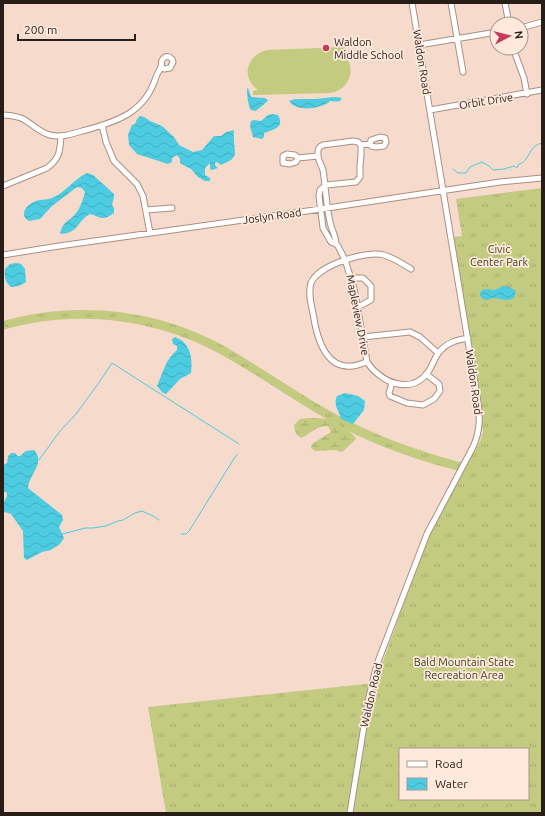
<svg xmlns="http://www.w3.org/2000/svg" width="545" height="816" font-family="Ubuntu,sans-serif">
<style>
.grass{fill:url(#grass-tufts);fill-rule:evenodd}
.wetland{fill:url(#wetland-marsh)}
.pitch{fill:#c2cb7f}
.water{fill:url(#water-waves)}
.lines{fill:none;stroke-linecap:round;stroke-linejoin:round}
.stream{stroke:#4ccbe1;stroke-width:1}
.minor-casing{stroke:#aa9083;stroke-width:7}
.minor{stroke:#fff;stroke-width:5}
.poi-dot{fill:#c9395a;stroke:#ffe8dc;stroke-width:1.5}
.labels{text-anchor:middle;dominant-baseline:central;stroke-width:3.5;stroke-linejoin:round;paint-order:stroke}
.poi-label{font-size:11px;fill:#281e18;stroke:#ffe8dc;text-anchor:start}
.street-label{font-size:11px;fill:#281e18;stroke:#ffe8dc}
.park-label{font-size:11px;fill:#40441e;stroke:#ffe8dc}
</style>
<defs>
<pattern id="grass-tufts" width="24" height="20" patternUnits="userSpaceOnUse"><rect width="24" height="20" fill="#c2cb7f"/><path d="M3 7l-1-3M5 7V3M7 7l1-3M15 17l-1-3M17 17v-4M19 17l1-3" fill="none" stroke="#a7ae6d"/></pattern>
<pattern id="wetland-marsh" width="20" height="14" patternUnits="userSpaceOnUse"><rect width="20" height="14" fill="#c2cb7f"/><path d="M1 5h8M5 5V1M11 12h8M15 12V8" fill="none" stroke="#a7ae6d"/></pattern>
<pattern id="water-waves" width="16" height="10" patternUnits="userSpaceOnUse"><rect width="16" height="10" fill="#4ccbe1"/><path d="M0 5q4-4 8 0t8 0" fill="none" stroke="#42aec0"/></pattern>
</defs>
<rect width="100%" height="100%" fill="#f6dacb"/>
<path class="grass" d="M542 188V813H166L148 707 375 683 425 545 463 472C420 461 378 447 339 426 298 404 260 376 220 354 154 318 75 309 3 330V321C77 300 159 309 226 347 266 370 304 398 345 419 384 439 425 453 467 464L480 442 483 432 479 396 453 237 462 236 456 199ZM400 749H528V799H400Z"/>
<path class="wetland" d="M309 418C315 418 321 418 326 419 334 422 353 431 356 439L342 452 335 450 315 451 311 448 312 444 331 432 328 426C315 426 312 433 301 438L296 434 294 425 300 419Z"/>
<path class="pitch" d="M345 47V51L341 52C358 65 351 90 330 93L253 95V91L258 90C240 77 247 55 267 50Z"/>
<path class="water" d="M248 88 251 97 265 98 268 100C268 101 257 110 256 111L251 110C248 106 247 94 247 89Z
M335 97 342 98 340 101C337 102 333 101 330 101 329 102 329 103 328 103 317 109 297 112 289 101L295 99H315Z
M273 114 278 115C285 128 274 129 264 133V137L262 139 253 137 250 126 251 121 254 120 261 121 268 115Z
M140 116 144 117 150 121 162 126 174 137 179 145 193 152 202 150 214 136H221L226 132 234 130C233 136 235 148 235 155L231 160 221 165 217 162 215 163V165L218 168 212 170 210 169V163C205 168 205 166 205 175L210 178V181H205L198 177 191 169 180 163V159L177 155 172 158V162L168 164 137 154 129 145 128 135 132 125 135 124 137 119Z
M87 173 93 175 114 194V197L112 205 114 208V213C101 222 102 217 90 214 76 222 80 232 61 234L60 233C64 220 69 222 76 213 81 207 83 199 85 192L82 188 77 187 52 206 40 219 29 221 25 218C23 213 24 209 29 205 37 198 43 201 52 198 66 192 74 179 87 173Z
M16 263 21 264 25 269 26 282 19 286 11 287C5 282 4 276 5 269L10 264Z
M503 286 510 287 516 291 514 298C506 302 503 299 495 298 492 298 488 300 485 300 482 299 481 296 480 295L481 291 485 289 495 290Z
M175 337C190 342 193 358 191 373L180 379 166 394 162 392 157 386C163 373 165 360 177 350V346L173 344 172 339Z
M345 393 358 396 365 401 364 410 353 424 341 419C339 410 333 406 337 396Z
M34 450C46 463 29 474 28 488L62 515 63 520 59 527 64 538 60 544 51 550 42 552 27 560 24 558 23 531 11 514 5 512 3 513V504L7 496V493L3 491V465L7 463 8 456 11 453H15L18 456H20L26 451Z"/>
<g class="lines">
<path class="stream" d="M453 169 458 173H466L470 167 482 162 489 166 493 170 504 169 514 166 517 168 519 164C530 162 528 145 542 143
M39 460 60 431 76 414 98 384 112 363 239 444
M62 534 85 528H93L106 526 118 521 123 520 135 513 142 511 153 516 159 520
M181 534H186L189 531 235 457 238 454"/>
<g class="minor-casing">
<path id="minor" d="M451 3 463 72
M505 3 509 24
M521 28 542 22
M419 45 497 32
M513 48 524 78 527 94
M430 110 542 90
M3 115C9 115 15 116 21 118 32 123 38 132 50 135 62 138 75 133 86 130 119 121 145 112 156 77 157 73 161 69 161 66 162 64 161 62 162 60 165 56 168 55 172 59L173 62 170 68 164 69 161 67
M102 125 106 142 114 161 137 184 143 196 150 233
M298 158 296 162 290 164 283 163V156L287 154 295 155 298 158 318 156
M326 185 320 190 319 196 323 228 331 242 336 244 338 246 345 260 354 288 367 362C380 382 411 396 428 372 433 365 435 356 440 351 448 342 457 340 468 338
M326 185 356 182 360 177V165L361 156V145
M3 186 47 168C60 158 60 151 61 136
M146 210 172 208
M336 244C336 237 333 233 331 226 326 208 326 189 323 170 321 164 317 159 318 152 318 148 319 147 323 145L353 141 358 142 361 145 370 144 371 146 376 147 384 146 386 142 385 138 380 137 371 140 370 144
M3 255 59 246 321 209 500 182 542 178
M351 278H363L371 286V300L358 307
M363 337 410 332 420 337 438 353
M367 362C362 363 357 366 352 366 324 369 316 334 313 313 311 304 308 293 311 283 318 265 367 250 384 255 394 258 403 264 411 269
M392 383 389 393 390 396 407 403 423 405 434 399 440 391 439 384 426 374
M350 813 368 701 377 664 427 534 473 447C481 430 480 415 477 396L412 3"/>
</g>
<use href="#minor" class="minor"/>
</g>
<circle class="poi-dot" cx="326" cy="48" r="4"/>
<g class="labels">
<g class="poi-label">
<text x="334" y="42">Waldon<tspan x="334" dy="13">Middle School</tspan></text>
</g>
<g class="street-label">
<text transform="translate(422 62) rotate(81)">Waldon Road</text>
<text transform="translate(486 101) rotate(-9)">Orbit Drive</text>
<text transform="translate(272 216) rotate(-8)">Joslyn Road</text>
<text transform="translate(358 315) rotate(79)">Mapleview Drive</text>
<text transform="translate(474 382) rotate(82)">Waldon Road</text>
<text transform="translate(371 695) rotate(-77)">Waldon Road</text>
</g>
<g class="park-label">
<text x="499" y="249">Civic<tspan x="499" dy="13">Center Park</tspan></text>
<text x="464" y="662">Bald Mountain State<tspan x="464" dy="13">Recreation Area</tspan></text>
</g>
</g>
<rect width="545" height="816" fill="none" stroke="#281e18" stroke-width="8"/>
<rect x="399" y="748" width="130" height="52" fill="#ffe8dc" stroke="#a9978e"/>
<rect x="407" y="761" width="20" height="6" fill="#ffffff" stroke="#a9978e"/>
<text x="435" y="768" font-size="12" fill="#281e18">Road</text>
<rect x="407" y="778" width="20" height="12" fill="url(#water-waves)" stroke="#a9978e"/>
<text x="435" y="788" font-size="12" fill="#281e18">Water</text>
<g transform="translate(509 36) rotate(83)"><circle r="19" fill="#ffe8dc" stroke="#a9978e"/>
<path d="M0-3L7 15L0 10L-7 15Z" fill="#c9395a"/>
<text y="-6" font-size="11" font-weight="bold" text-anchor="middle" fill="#281e18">N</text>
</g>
<path d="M18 34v6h117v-6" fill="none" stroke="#281e18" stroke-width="2"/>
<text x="24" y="34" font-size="12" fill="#281e18" stroke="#ffe8dc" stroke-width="3" paint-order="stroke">200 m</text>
</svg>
